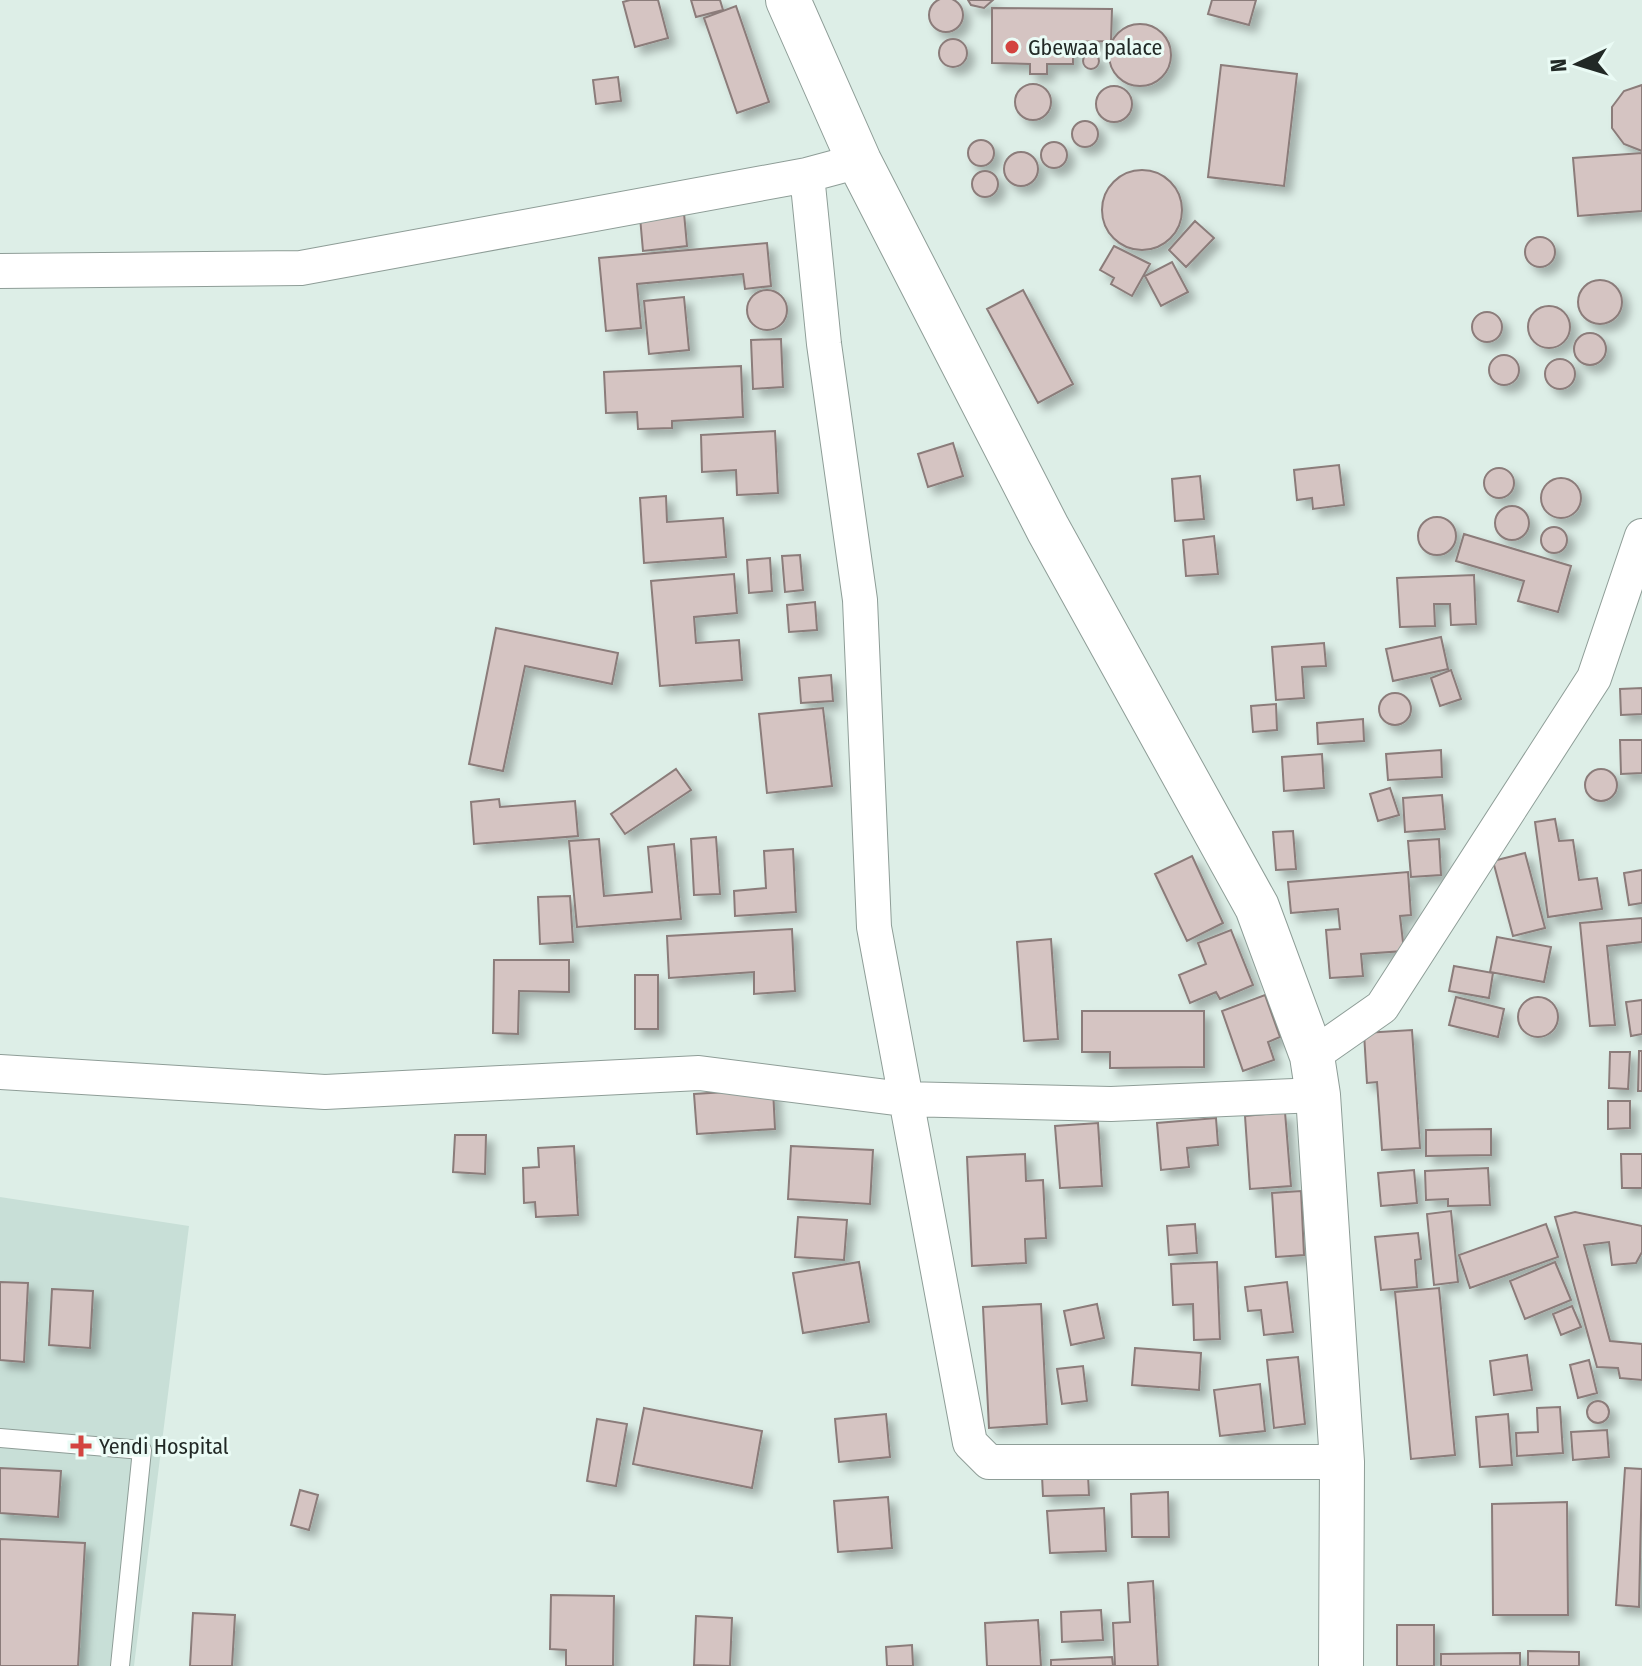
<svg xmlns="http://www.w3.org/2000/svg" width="1642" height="1666" font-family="'Fira Sans Condensed',sans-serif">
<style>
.built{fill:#c8dfd7}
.building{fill:#d5c4c2;stroke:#8b7c7a;stroke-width:2;filter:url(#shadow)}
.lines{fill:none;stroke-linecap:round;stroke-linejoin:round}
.service-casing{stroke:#8e9d97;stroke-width:20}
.minor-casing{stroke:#8e9d97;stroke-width:36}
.secondary-casing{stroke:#8e9d97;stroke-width:46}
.service{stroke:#fff;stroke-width:18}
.minor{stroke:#fff;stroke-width:34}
.secondary{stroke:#fff;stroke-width:44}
.poi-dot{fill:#d34440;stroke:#eafbf5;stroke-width:3}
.labels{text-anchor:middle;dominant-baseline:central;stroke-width:6;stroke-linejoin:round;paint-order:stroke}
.poi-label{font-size:22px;fill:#222926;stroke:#eafbf5;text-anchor:start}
</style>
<defs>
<filter id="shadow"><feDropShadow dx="7" dy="7" stdDeviation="4" flood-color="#0004"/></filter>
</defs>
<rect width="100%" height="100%" fill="#ddeee7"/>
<path class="built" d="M0 1197 189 1226 134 1666H0Z"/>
<path class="building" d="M929 15a17 17 0 1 1 34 0a17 17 0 1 1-34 0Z
M630 0H658L668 38 635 47 623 2Z
M691 0H720L723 10 696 17Z
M968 0H993L984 8 971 5Z
M1212 0H1256L1249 25 1208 14Z
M736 6 769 102 737 113 704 18Z
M992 8 1112 9 1111 41 1073 42V64H1047V74H1030V64L992 63Z
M1109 55a31 31 0 1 1 62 0a31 31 0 1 1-62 0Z
M939 53a14 14 0 1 1 28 0a14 14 0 1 1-28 0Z
M1083 61a8 8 0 1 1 16 0a8 8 0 1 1-16 0Z
M1221 65 1297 74 1284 186 1208 177Z
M618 77 621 101 596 104 593 80Z
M1015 102a18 18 0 1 1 36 0a18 18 0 1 1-36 0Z
M1642 85V151L1624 144 1612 128V107L1624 91Z
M1096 104a18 18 0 1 1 36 0a18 18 0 1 1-36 0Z
M1072 134a13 13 0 1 1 26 0a13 13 0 1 1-26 0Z
M968 153a13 13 0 1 1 26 0a13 13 0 1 1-26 0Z
M1041 155a13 13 0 1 1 26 0a13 13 0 1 1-26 0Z
M1004 169a17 17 0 1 1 34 0a17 17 0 1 1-34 0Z
M1642 153V211L1578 216 1573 158Z
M1102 210a40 40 0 1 1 80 0a40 40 0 1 1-80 0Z
M972 184a13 13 0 1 1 26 0a13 13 0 1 1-26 0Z
M684 213 687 246 643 251 640 217Z
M1195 221 1214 238 1186 267 1169 250Z
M1525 252a15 15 0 1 1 30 0a15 15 0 1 1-30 0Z
M767 243 771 286 745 289 743 274 637 284 641 328 606 331 599 258Z
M1114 246 1150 264 1132 296 1111 284 1114 278 1100 270Z
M1172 262 1188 292 1161 306 1145 276Z
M1578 302a22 22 0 1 1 44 0a22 22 0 1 1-44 0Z
M747 310a20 20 0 1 1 40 0a20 20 0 1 1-40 0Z
M1023 290 1073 384 1038 403 987 309Z
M684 297 689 350 649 354 644 301Z
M1528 327a21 21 0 1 1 42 0a21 21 0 1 1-42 0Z
M1472 327a15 15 0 1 1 30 0a15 15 0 1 1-30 0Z
M1574 349a16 16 0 1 1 32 0a16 16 0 1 1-32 0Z
M781 339 783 387 753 389 751 340Z
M1489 370a15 15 0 1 1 30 0a15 15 0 1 1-30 0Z
M1545 374a15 15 0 1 1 30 0a15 15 0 1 1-30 0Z
M741 366 743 417 672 421V428L638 429 637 412 606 413 604 372Z
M775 431 778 493 737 495 736 470 702 472 701 435Z
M953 443 963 476 928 487 918 454Z
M1339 465 1344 505 1313 509 1312 498 1297 500 1294 470Z
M1484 483a15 15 0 1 1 30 0a15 15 0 1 1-30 0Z
M1200 476 1204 519 1175 521 1172 479Z
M1541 498a20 20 0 1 1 40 0a20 20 0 1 1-40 0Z
M666 496 667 522 723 518 726 557 644 563 640 498Z
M1495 523a17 17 0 1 1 34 0a17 17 0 1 1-34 0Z
M1418 536a19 19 0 1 1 38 0a19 19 0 1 1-38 0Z
M1541 540a13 13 0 1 1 26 0a13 13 0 1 1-26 0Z
M1464 534 1571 566 1558 612 1518 601 1524 581 1456 561Z
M1214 536 1218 574 1186 576 1183 540Z
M800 555 803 590 785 592 782 556Z
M770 558 772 591 749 593 747 560Z
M734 574 737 613 694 617 696 643 739 640 742 680 660 686 651 581Z
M1474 575 1476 624 1451 625 1450 604H1434L1435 626 1400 627 1397 578Z
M815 602 817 630 789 632 787 605Z
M496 628 618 653 612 684 525 666 503 771 469 764Z
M1441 637 1448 669 1393 681 1386 649Z
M1324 643 1326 666 1302 667 1304 698 1276 700 1272 647Z
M1451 670 1461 699 1440 706 1431 678Z
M831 675 833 701 801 703 799 678Z
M1642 688V714L1621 715 1620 689Z
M1379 709a16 16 0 1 1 32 0a16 16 0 1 1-32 0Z
M1276 704 1277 730 1253 732 1251 706Z
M823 708 832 786 767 793 759 714Z
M1363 719 1364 741 1318 744 1317 723Z
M1620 740H1642V773L1621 774Z
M1441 750 1442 777 1388 780 1386 754Z
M1322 754 1324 788 1284 791 1282 757Z
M1585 785a16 16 0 1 1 32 0a16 16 0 1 1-32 0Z
M676 769 691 790 625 834 611 814Z
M1390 788 1399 815 1378 821 1370 794Z
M1442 795 1445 829 1405 832 1403 798Z
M499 799 500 807 575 801 578 836 474 844 471 802Z
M1555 819 1559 841 1573 840 1579 880 1597 878 1602 909 1548 917 1535 822Z
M1293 831 1296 869 1276 870 1273 832Z
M716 837 720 894 694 895 691 839Z
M599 839 604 896 652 892 648 847 674 844 681 919 577 927 569 841Z
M1439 839 1441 875 1411 877 1408 841Z
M793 849 796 912 735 916 734 891 766 888 764 851Z
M1525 853 1545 928 1513 936 1493 861Z
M1192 856 1223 923 1187 941 1155 874Z
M1642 870V903L1629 905 1624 873Z
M1408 872 1411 915 1400 916 1404 951 1361 954 1363 976 1330 978 1326 930 1340 929 1338 909 1291 913 1288 882Z
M570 896 573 942 540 944 538 897Z
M1642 918V942L1607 946 1615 1025 1590 1026 1580 923Z
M792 929 795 991 754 994V972L669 978 667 936Z
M1231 930 1253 985 1220 999 1216 992 1190 1003 1179 975 1206 964 1198 943Z
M1497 937 1551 947 1544 982 1490 972Z
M1051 939 1058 1039 1024 1041 1017 942Z
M494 960H569V992L519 991 518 1034 493 1033Z
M1454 966 1493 973 1489 998 1449 991Z
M635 975H658V1029H635Z
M1265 995 1280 1037 1268 1042 1274 1060 1243 1071 1222 1011Z
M1518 1017a20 20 0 1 1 40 0a20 20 0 1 1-40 0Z
M1456 997 1504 1009 1498 1037 1449 1025Z
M1642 1000V1034L1631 1036 1626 1002Z
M1082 1011H1204V1067L1110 1068V1052H1082Z
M1412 1030 1420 1148 1382 1150 1377 1082 1367 1083 1364 1033Z
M1639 1051H1642V1091H1638Z
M1610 1052H1630L1628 1089 1609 1088Z
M773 1089 775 1129 697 1134 694 1094Z
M1608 1101H1630V1128L1608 1129Z
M1285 1112 1291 1186 1250 1189 1245 1116Z
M1216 1118 1218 1145 1187 1148 1189 1167 1161 1170 1157 1123Z
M1098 1123 1102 1186 1060 1188 1055 1126Z
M1491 1129V1155L1426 1156V1130Z
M455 1135H486L485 1174 453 1172Z
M574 1146 578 1215 536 1217 535 1202 524 1203 523 1168 539 1167 538 1148Z
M791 1146 873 1150 870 1204 788 1199Z
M1025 1154 1026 1181 1043 1180 1046 1238 1025 1239 1026 1263 972 1266 967 1157Z
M1621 1154H1642V1188H1622Z
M1488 1168 1490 1205 1448 1206V1199L1426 1200 1425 1171Z
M1414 1170 1417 1203 1381 1206 1378 1173Z
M1301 1191 1304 1255 1276 1257 1272 1193Z
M1451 1211 1458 1282 1434 1285 1427 1214Z
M1575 1212 1642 1226V1252L1636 1263 1612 1265 1609 1242 1584 1245 1610 1341 1642 1344V1380L1620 1378 1618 1368 1597 1367 1555 1217Z
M798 1217 847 1220 844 1260 795 1257Z
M1195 1224 1197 1253 1169 1255 1167 1226Z
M1546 1224 1558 1257 1470 1288 1459 1255Z
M1418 1233 1421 1259 1415 1260 1417 1287 1381 1290 1375 1237Z
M859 1262 869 1322 803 1333 793 1273Z
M1217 1262 1220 1339 1194 1340 1193 1304 1173 1305 1171 1264Z
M1555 1262 1571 1300 1525 1319 1510 1281Z
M0 1282 28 1283 24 1362 0 1360Z
M1287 1282 1293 1332 1264 1335 1261 1310 1248 1311 1245 1287Z
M1439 1288 1455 1455 1411 1459 1395 1292Z
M52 1289 93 1291 90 1348 49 1345Z
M1041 1304 1047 1424 989 1428 983 1307Z
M1097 1304 1104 1338 1071 1345 1064 1311Z
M1572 1306 1581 1327 1561 1335 1553 1314Z
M1135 1348 1201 1353 1199 1390 1132 1385Z
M1527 1355 1532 1390 1494 1395 1490 1361Z
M1298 1357 1305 1424 1274 1428 1267 1360Z
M1589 1360 1597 1393 1578 1398 1570 1365Z
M1083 1366 1087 1401 1062 1404 1057 1369Z
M1260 1384 1265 1431 1220 1436 1214 1390Z
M1587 1412a11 11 0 1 1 22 0a11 11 0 1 1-22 0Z
M1560 1407 1563 1453 1517 1456 1516 1433 1538 1432 1537 1408Z
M644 1408 762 1431 752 1488 633 1464Z
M886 1414 890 1457 839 1462 835 1419Z
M1508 1414 1512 1465 1480 1467 1476 1417Z
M597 1419 627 1424 616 1486 587 1481Z
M1607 1430 1609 1457 1573 1460 1571 1432Z
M0 1468 61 1471 58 1517 0 1513Z
M1625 1468 1642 1469 1639 1607 1616 1605Z
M1088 1475 1089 1495 1043 1496 1042 1476Z
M300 1490 318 1495 309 1530 291 1525Z
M1168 1492 1169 1537H1132L1131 1494Z
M888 1497 892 1548 838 1552 834 1501Z
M1567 1502 1568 1615H1493L1492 1504Z
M1104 1508 1106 1551 1050 1553 1047 1511Z
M0 1539 85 1543 78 1666H0Z
M1153 1581 1158 1666H1115L1113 1623 1130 1622 1128 1583Z
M551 1595 614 1596 613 1666H566V1650L550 1649Z
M1101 1610 1103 1640 1062 1642 1061 1612Z
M193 1613 235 1615 232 1666H190Z
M696 1616 732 1618 730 1666 694 1665Z
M1038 1620 1041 1666H987L985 1623Z
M1397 1625H1434V1666H1397Z
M912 1645 913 1666H887L886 1647Z
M1528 1651 1579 1652V1666H1528Z
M1520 1653V1666H1441V1654Z
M1112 1657 1113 1666H1051V1660Z"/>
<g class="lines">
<g class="service-casing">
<path id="service" d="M0 1438 142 1450 120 1666"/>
</g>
<g class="minor-casing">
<path id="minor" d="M807 175 824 344 860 600 874 927 970 1443 989 1462H1342
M0 271 301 268 807 175 859 161
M1312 1056 1382 1007 1594 678 1642 536
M0 1072 325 1092 699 1073 903 1099 1111 1104 1318 1095"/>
</g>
<g class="secondary-casing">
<path id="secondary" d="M788 0 859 161 1048 529 1257 907 1312 1056 1318 1095 1342 1462 1341 1666"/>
</g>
<use href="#service" class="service"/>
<use href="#minor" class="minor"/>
<use href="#secondary" class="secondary"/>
</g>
<g class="poi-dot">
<circle cx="1012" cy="47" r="8"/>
<path d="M77 1434h8v8h8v8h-8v8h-8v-8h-8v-8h8z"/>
</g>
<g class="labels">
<g class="poi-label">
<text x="1028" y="47">Gbewaa palace</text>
<text x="99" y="1446">Yendi Hospital</text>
</g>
</g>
<g transform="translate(1578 64) rotate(266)" stroke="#eafbf5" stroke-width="6" paint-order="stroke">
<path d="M0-6L14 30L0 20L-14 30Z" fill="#222926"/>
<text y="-12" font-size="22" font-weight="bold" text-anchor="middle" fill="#222926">N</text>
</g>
</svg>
